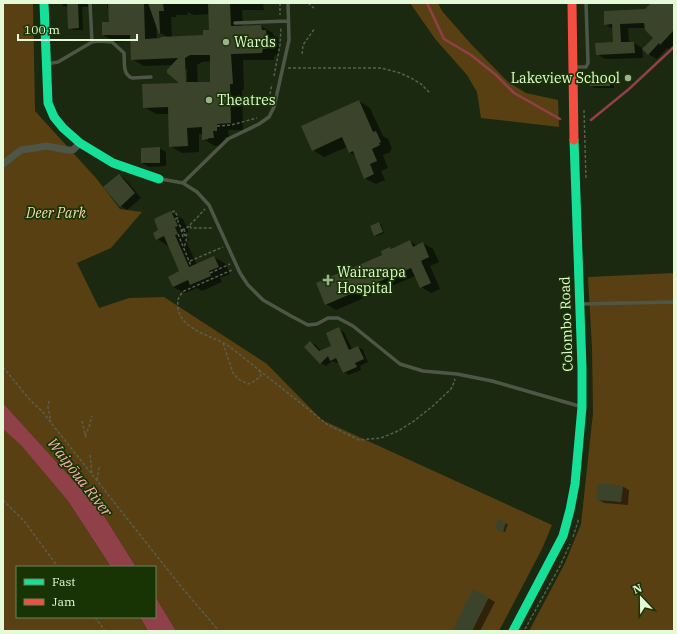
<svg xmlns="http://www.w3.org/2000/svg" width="677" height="634" font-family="'IBM Plex Serif',serif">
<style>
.green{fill:#594012}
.water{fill:#904048}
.shadow{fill:#0007;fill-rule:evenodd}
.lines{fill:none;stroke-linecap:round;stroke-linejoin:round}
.stream{stroke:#904048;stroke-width:2.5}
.building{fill:#3b442b;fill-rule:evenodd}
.path{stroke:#575f51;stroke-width:1.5;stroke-dasharray:3 2;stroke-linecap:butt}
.lane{stroke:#4e5648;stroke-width:3.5}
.street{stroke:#4e5648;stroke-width:7}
.fast{stroke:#16e098;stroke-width:9}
.jam{stroke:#f24e42;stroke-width:9}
.poi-dot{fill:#9db091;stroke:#193404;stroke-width:1.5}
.labels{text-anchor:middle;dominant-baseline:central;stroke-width:3.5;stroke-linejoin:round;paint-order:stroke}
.poi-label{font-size:14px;fill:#e3f9d7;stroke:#193404;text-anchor:start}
.park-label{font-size:14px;font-style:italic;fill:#f5d7b1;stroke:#193404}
.street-label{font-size:14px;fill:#e3f9d7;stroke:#193404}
.water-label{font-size:15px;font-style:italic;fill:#fdb0b5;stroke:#193404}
</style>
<rect width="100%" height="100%" fill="#1a290f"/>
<path class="green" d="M3 3H33L35 111 96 178 120 209 142 212 111 248 77 263 99 308 129 298 164 297 267 364 322 420 552 525 542 549 499 631H176L155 596V567H136L101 511 3 403Z
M410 3H438L442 11 471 44 508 82 526 93 558 100 559 127 481 118 477 92 474 87 467 75 436 40Z
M674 273V631H529L565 563 581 524 593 413 592 348 588 277Z
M3 429 21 444 68 501 111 567H17V617H140L148 631H3Z"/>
<path class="water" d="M3 403 101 511 136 567H111L68 501 21 445 3 429Z
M155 596 176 631H148L140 617H155Z"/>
<path class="shadow" d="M62 3H88V7H82L83 30H73L69 28 68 7H66L62 5Z
M107 3H263L264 10H242L243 27 261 26 273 33V35L278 38 279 56 274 55V60H243L244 90H242L243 130H228L229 137H225V144L220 146H215L203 139V134H199V152L182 153 170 146 169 114H156L144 107 182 84 173 65 144 66 132 59 131 41 115 42 103 35 110 23 109 9 107 8ZM188 12 194 15 209 14 210 31 204 36 172 37 171 17H176V15H187ZM156 24 160 33 168 37 157 39ZM211 61V82L198 83 197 65 202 62ZM187 68V87H185V70Z
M652 3H674V44L669 49 667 48 657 59 648 54 654 38 645 28H628L629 43H634L642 48 643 58 605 59 597 54 614 43 613 29 605 24 642 13Z
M609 78 613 81 614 88H595L591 86Z
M359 101 370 108 383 136 388 139 392 149 390 150 391 152 383 155 388 168 381 171 385 180 376 184 364 178 356 156 349 152 347 147 324 157 313 150Z
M159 148 166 152V166L149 167 142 163Z
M119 175 125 179 141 198 127 210 121 206Z
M171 212 183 219 189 232 186 233 189 240 186 241 197 265 214 257 226 264 230 274 220 278 222 282 202 291 197 288 185 293 173 287 180 271 169 245 168 246 157 239 160 231Z
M379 223 381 224 384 233 377 236 375 235Z
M410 241 418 246 423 243 433 249 439 262 430 266 440 289 431 293 421 287 415 276 336 310 326 304 352 269 384 255 390 248 393 249Z
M339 329 344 332 352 349 358 347 363 350 368 362 360 366 361 370 349 375 344 372 339 362 337 363 332 361 326 366 321 363 310 342 316 345 321 351 332 346Z
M622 486 629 490 628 505 604 503 597 499Z
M499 521 508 524 505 532 498 530Z
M488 598 495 602 480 631H455Z"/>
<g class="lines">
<path class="stream" d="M427 3 444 39 471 55 496 75 514 93 560 119
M591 120 629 89 674 47"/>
</g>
<path class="building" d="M67 3H78L79 28 68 29Z
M108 3H144L145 39 161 38 160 37 203 35V30H209L208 3H230L231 26 261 25 262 30H266L267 49H263L262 53 231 54 233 84H230L231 123 217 124V131H213L214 138H208L209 139 202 140V127L187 128 188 146 169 147 168 107 143 108 142 84 179 83 167 73V70L178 58 131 60 130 35H102V22H109ZM190 55H210V82H186L185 58Z
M148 3H163L164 11H159L160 33 159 34Z
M651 3H674V30L660 45 659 43 648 55 642 49 653 38 645 30 644 23 620 24 621 42H634L635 53 596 55 595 43 613 42 612 24 604 25V11L645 9Z
M609 77 610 86H590V78Z
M359 100 373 132 376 131 381 142 379 143 380 145 372 149 377 161 370 164 374 174 364 179 353 151 349 153 342 137 312 151 301 126Z
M160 147V163H141V148Z
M119 174 135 193 120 207 103 187Z
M171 211 178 226 175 227 178 234 175 235 189 267 214 256 219 267 209 271 211 276 190 285 188 280 173 287 168 277 179 271 164 236 156 240 153 233 158 230 154 219 160 216Z
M379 222 383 232 374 236 370 226Z
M410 240 413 247 423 242 429 257 421 261 431 283 420 288 411 268 325 305 316 283 341 272 342 266 347 264 352 268 382 255 381 251 390 247 391 249Z
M339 327 349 350 358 346 364 359 355 363 357 367 343 373 336 358 330 361 328 356 320 364 304 347 310 341 319 351 331 346 326 333Z
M598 483 623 486 621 502 596 500Z
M498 519 506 522 503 532 495 529Z
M473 589 489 597 472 631H452Z"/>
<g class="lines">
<path class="path" d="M280 3V15
M308 3 315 9
M302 54 303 45 315 28
M288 68H381L400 73 411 78 421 84 430 93
M274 76 280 45 281 27
M268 104 272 84
M584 110 586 179
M217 126 231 125 257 118
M172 212 175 211 178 218
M175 219 178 218V222L185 236 183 237 180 226
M190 226 191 228H213
M184 229 187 237 184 248
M182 230 190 226V225L205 209
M178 234 191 266
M190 261 223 247
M210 273 230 264
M223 343 233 373 238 379 248 384 253 382 261 376 259 370C249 362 238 353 227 345 211 335 180 330 178 307 177 299 179 296 184 291L232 270
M3 367 30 400 43 412 48 419 183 589 219 631
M259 370 328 425 359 440 381 438 398 431 414 421 434 405 451 389 455 380 454 379
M49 401 48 407 51 422
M82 421 86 438
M85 436 89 427 92 416
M90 455 92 474
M97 480 99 467
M3 500 24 521 58 567
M573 537 579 518
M95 617 105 631
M525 629 560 566 570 544"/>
<path class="lane" d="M90 3 92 42
M235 23 288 21
M47 64 58 62 92 42 98 41 112 42 124 53C125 62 122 74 132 78L151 77
M575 67H586L588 63 586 3
M161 179 183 183 197 192 209 205 240 273 248 285 263 300 291 316 308 325 317 324 328 318H338L353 326 400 364 423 371 457 374 492 381 579 406
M183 183 228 139 259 124 269 117 274 107 289 40 288 3
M581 304 674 302"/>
<path class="street" d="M3 164 21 150 35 148 46 146 68 150H73L80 143"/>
<path class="fast" d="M44 3 48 103 54 117 63 128 80 143 113 163 159 179
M513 631 563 536 570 510 575 484 582 407V368L574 140"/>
<path class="jam" d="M572 3 574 140"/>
</g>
<g class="poi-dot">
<circle cx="226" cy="42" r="4"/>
<circle cx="628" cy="78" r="4"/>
<circle cx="209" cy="100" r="4"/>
<path d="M326 274h4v4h4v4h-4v4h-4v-4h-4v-4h4z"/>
</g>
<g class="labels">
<g class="poi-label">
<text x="234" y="42">Wards</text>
<text x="620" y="78" text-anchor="end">Lakeview School</text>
<text x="217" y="100">Theatres</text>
<text x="337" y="272">Wairarapa<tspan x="337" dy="16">Hospital</tspan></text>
</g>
<g class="park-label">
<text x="56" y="213">Deer Park</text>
</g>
<g class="street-label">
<text transform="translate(566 324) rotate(-92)">Colombo Road</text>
</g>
<g class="water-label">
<text transform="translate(80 477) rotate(52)">Waipōua River</text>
</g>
</g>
<rect width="677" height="634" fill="none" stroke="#e3f9d7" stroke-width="8"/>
<rect x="16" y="566" width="140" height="52" fill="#193404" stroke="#6a8358"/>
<rect x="24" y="579" width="20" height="6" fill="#16e098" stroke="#6a8358"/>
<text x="52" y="586" font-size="12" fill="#e3f9d7">Fast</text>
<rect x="24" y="599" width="20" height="6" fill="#f24e42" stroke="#6a8358"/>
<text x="52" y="606" font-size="12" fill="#e3f9d7">Jam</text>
<g transform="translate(641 598) rotate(338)" stroke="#193404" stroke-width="3" paint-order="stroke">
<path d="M0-3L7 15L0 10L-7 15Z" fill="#e3f9d7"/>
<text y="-6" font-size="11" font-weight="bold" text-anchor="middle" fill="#e3f9d7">N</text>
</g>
<path d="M18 34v6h119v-6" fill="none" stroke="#e3f9d7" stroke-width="2"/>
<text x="24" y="34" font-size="12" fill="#e3f9d7" stroke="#193404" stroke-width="3" paint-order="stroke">100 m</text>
</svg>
